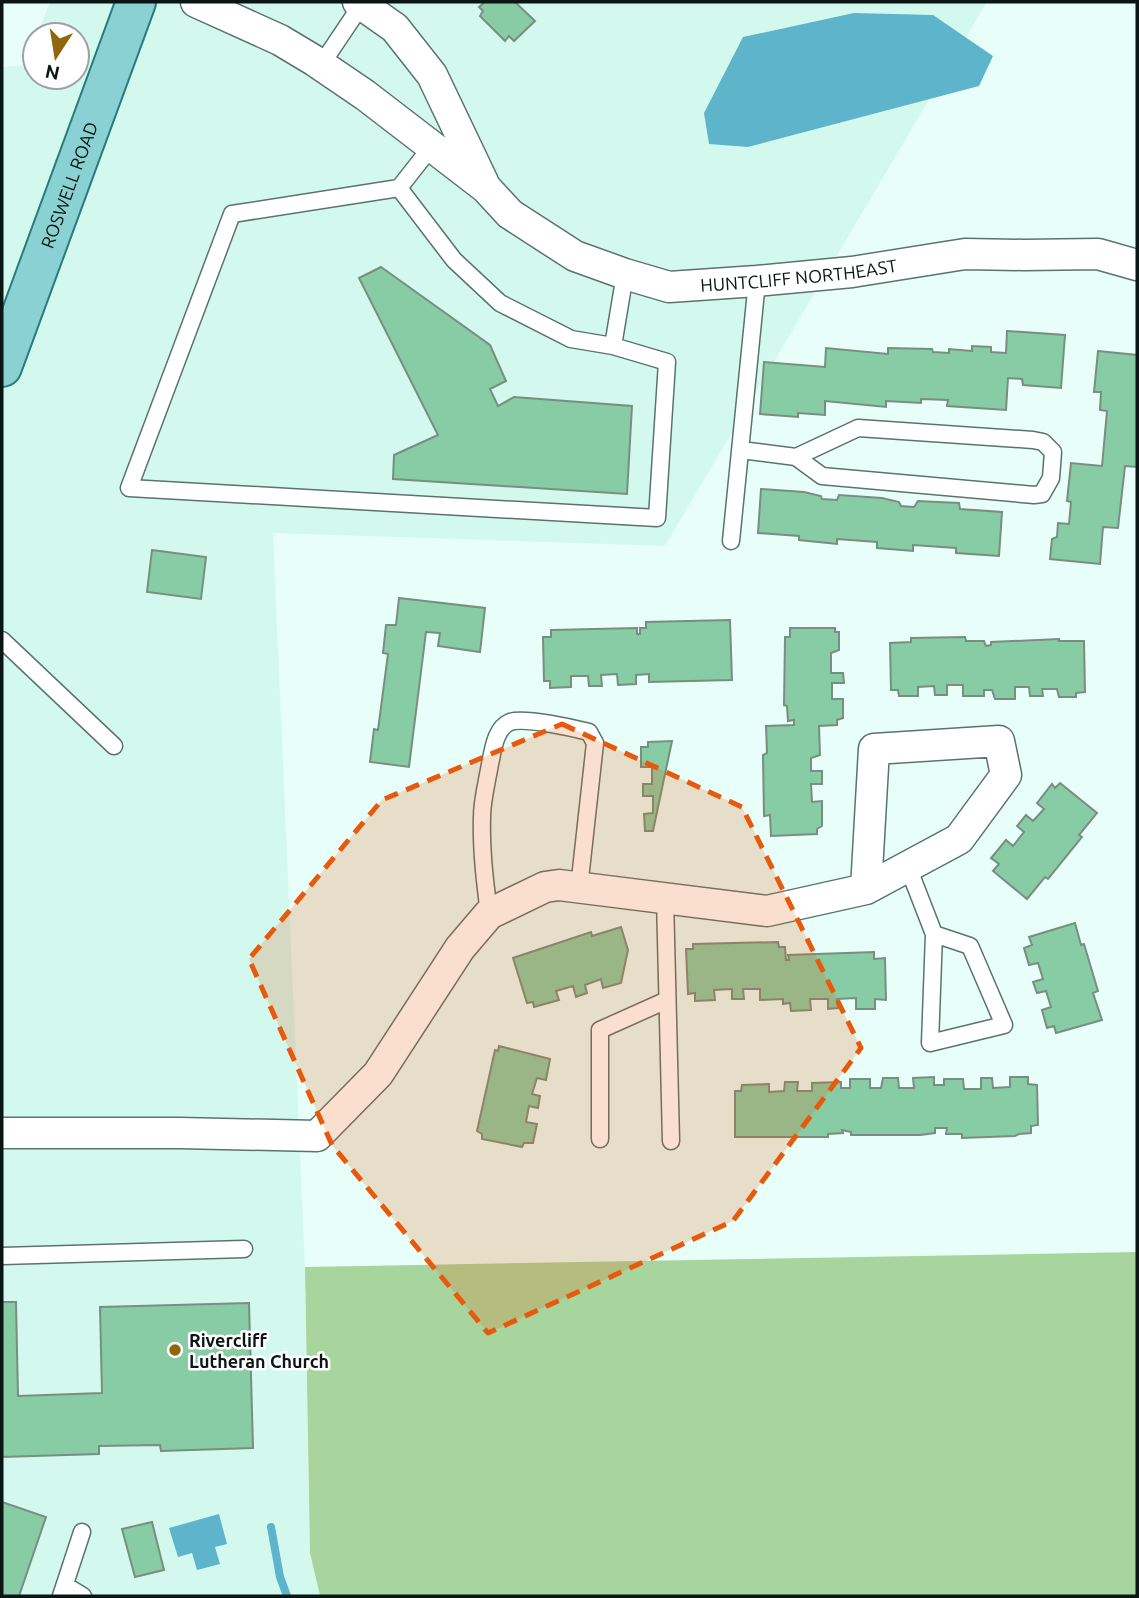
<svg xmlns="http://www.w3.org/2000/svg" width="1139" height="1598" font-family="Ubuntu,sans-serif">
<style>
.built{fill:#d3f9ef}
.forest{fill:#a8d59d}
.water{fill:#5eb4cb}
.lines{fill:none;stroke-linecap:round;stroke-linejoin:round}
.stream{stroke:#5eb4cb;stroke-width:8}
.building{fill:#87cca5;stroke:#798e81;stroke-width:2}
.service-casing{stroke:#5a736d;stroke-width:19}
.minor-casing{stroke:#5a736d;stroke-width:33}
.primary-casing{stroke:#2a7b7d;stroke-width:42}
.service{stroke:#fff;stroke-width:16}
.minor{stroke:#fff;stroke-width:30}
.primary{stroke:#89d1d3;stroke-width:38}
.marked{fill:#e8590c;fill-opacity:0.2;stroke:#e8590c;stroke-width:5;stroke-dasharray:14 9;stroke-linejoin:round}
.poi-dot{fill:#8f670d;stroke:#fff;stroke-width:2.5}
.labels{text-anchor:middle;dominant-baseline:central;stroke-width:5;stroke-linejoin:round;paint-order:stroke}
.street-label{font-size:18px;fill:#0b1513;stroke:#fff}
.poi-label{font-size:18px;font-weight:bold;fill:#0b1513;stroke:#fff;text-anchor:start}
</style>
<rect width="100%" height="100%" fill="#e8fff9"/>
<path class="built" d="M50 2H987L665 546 273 533 305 1267 310 1553 320 1596H2V67L25 65 35 40V77H77V35H37Z"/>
<path class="forest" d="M1137 1252V1596H320L310 1553 305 1267Z"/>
<path class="water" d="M854 13 933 15 993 56 979 86 748 147 709 144 704 113 743 37Z
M219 1514 227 1544 215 1547 220 1564 197 1570 192 1553 178 1557 169 1528Z"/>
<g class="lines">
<path class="stream" d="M271 1527 280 1577 287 1596"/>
</g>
<path class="building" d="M485 2H515L535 21 514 41 509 36 505 41 480 16 483 11 479 7Z
M381 267 490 345 506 381 490 389 498 406 514 397 632 406 627 494 393 479 394 455 438 435 359 278Z
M1007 331 1065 335 1061 388 1023 385 1022 379 1008 378 1006 410 947 406 948 400 921 399V403L886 401V407L825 401V415L798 413V417L760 414 764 362 825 367 826 348 888 354V348L932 349 933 352 949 353V349L972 351V346L991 347V352L1006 353Z
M1098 351 1137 355V467L1125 466 1118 528 1103 527 1100 564 1050 559 1052 539 1057 537 1058 523 1069 524 1071 502 1067 501 1071 463 1102 466 1107 411 1100 410 1101 392H1094Z
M761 489 804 492 821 496 822 499 837 500 839 495 882 498 899 502 901 506 914 507 918 501 959 503 960 509 1002 512 999 556 956 553V548L913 545V551L877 548V542L837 539V544L799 540V536L758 533Z
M152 550 206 557 201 599 147 592Z
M399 598 485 608 480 652 438 646 440 633 426 632 409 767 370 762 374 729 378 730 388 654 383 653 386 625H396Z
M730 620 732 680 649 682V674L636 675V684L618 685 617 674 601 675 602 686H589L588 676H571V687L550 688V681H544L543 637H551V630L637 628V634H640V628H646V622Z
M790 628H835V632H839V650L831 653V673H843L844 683H832V699H843V718L837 720V725L819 726 820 755 811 758V771H822V784H811L812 802 822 801V826L817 829V834L771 836 770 815 764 816 763 755 767 753 766 726 794 725V720L788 721 787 706 784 705 785 637H790Z
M965 637 966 641H984L986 646 991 645V642L1059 639V641H1084L1085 692 1076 693V697H1059L1057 689H1042L1043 696H1030L1029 687H1015V699H995L992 690H984V696H963V685H947V695H935L934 686 918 687V696H899L898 690H891L890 643 911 642V638Z
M672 741 653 831H645L644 814 653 813V796H643V784H652V767H641V747H648V742Z
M1060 783 1097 813 1079 835 1082 837 1048 879 1045 877 1027 899 993 871 999 864 991 858 1006 840 1013 846 1024 832 1017 826 1026 815 1033 821 1044 809 1037 803 1052 784 1055 788Z
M1075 923 1081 945 1084 944 1098 991 1093 993 1102 1020 1056 1033 1054 1026 1047 1028 1042 1010 1051 1007 1046 991 1037 993 1033 982 1043 979 1038 963 1029 965 1024 948 1032 945 1029 937Z
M621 927 628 950 621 983 603 988 601 979 585 985 587 993 576 997 573 986 556 991 559 1000 534 1007 533 1002 527 1003 513 958 591 932 592 936Z
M778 942 779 947H785L786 960H789L788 955 874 952V959L885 958 886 1000 875 999V1009H856V998L837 999 838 1008 828 1009V999H810L811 1010 791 1011 790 1003 783 1004V999L760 1000V989H743L744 999H732V989L714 990 715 1000 695 1001V993L688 994 686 949H693V944Z
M499 1046 550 1059 546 1080 537 1078 532 1094 540 1096 538 1108 529 1106 526 1122 537 1124 533 1143H524L522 1147 482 1139V1134L477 1131 495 1050 498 1051Z
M934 1077V1085H944V1079H963L964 1089H981V1078H992L993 1088 1010 1087V1077H1028V1084L1037 1085 1038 1125 1031 1126V1133L1019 1134 1015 1136 962 1138V1134H946L947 1128H935V1133L920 1135H851V1132L842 1130 843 1133 828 1134V1137H735V1091H741L742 1085 769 1084V1092L784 1091 785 1082H798L797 1091H812V1083L841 1082V1088H850V1079H870V1088H881L883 1078H898L899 1088H914L913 1078Z
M2 1302H16L18 1396 102 1393 100 1307 249 1303 253 1448 161 1451 160 1445 99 1446V1454L2 1457Z
M2 1502 46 1517 19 1596H2Z
M152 1522 164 1570 135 1577 122 1529Z"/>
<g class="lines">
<g class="service-casing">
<path id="service" d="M321 65 362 4
M399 188 454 260 500 303 571 339 613 346 667 362 657 518 129 488 232 214 399 188 432 146
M613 346 625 274
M741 450 796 457 822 476 1034 495 1042 494 1051 478 1053 452 1043 442 1033 440 858 428 796 457
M731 541 757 281
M2 640 114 746
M908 867 934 934 930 1043 1004 1025 970 946 934 934
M665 898 671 1141
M489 914C485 882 481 850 482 817 482 800 487 782 490 764 493 751 495 728 510 722 525 717 573 728 589 732L595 743 579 888
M600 1139V1030L667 1000
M2 1256 244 1249
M65 1585 83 1596
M61 1596 82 1532"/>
</g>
<g class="minor-casing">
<g id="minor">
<path id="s1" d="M196 2 280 40 315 61 365 95 486 188 510 214 575 256 625 274 669 287 757 281 852 272 965 254 1024 255 1098 254 1137 265"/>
<path d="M358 2 395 28 432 75 483 182"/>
<path d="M2 1133H180L317 1136 378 1074 460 948 489 914 545 887 559 885 767 911 866 889 959 839 1006 775 999 741 874 749 866 889"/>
</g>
</g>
<g class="primary-casing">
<g id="primary">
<path id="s2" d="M2 367 136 2"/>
</g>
</g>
<use href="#service" class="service"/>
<use href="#minor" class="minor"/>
<use href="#primary" class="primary"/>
</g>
<path class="marked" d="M562 724 742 807 861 1048 733 1221 488 1333 332 1145 249 959 382 800Z"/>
<circle class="poi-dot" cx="175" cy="1350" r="7"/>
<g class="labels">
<g class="street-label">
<text stroke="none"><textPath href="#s2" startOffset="194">ROSWELL ROAD</textPath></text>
<text stroke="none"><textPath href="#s1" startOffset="688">HUNTCLIFF NORTHEAST</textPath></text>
</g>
<g class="poi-label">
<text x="189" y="1340">Rivercliff<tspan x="189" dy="21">Lutheran Church</tspan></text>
</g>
</g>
<rect width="1139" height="1598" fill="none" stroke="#0b1513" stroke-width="7"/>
<g transform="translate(56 56) rotate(192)"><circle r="33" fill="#ffffff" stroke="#9da1a1" stroke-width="2"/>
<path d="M0-5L12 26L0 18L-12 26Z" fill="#8f670d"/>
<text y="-10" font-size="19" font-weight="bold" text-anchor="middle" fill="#0b1513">N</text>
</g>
</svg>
